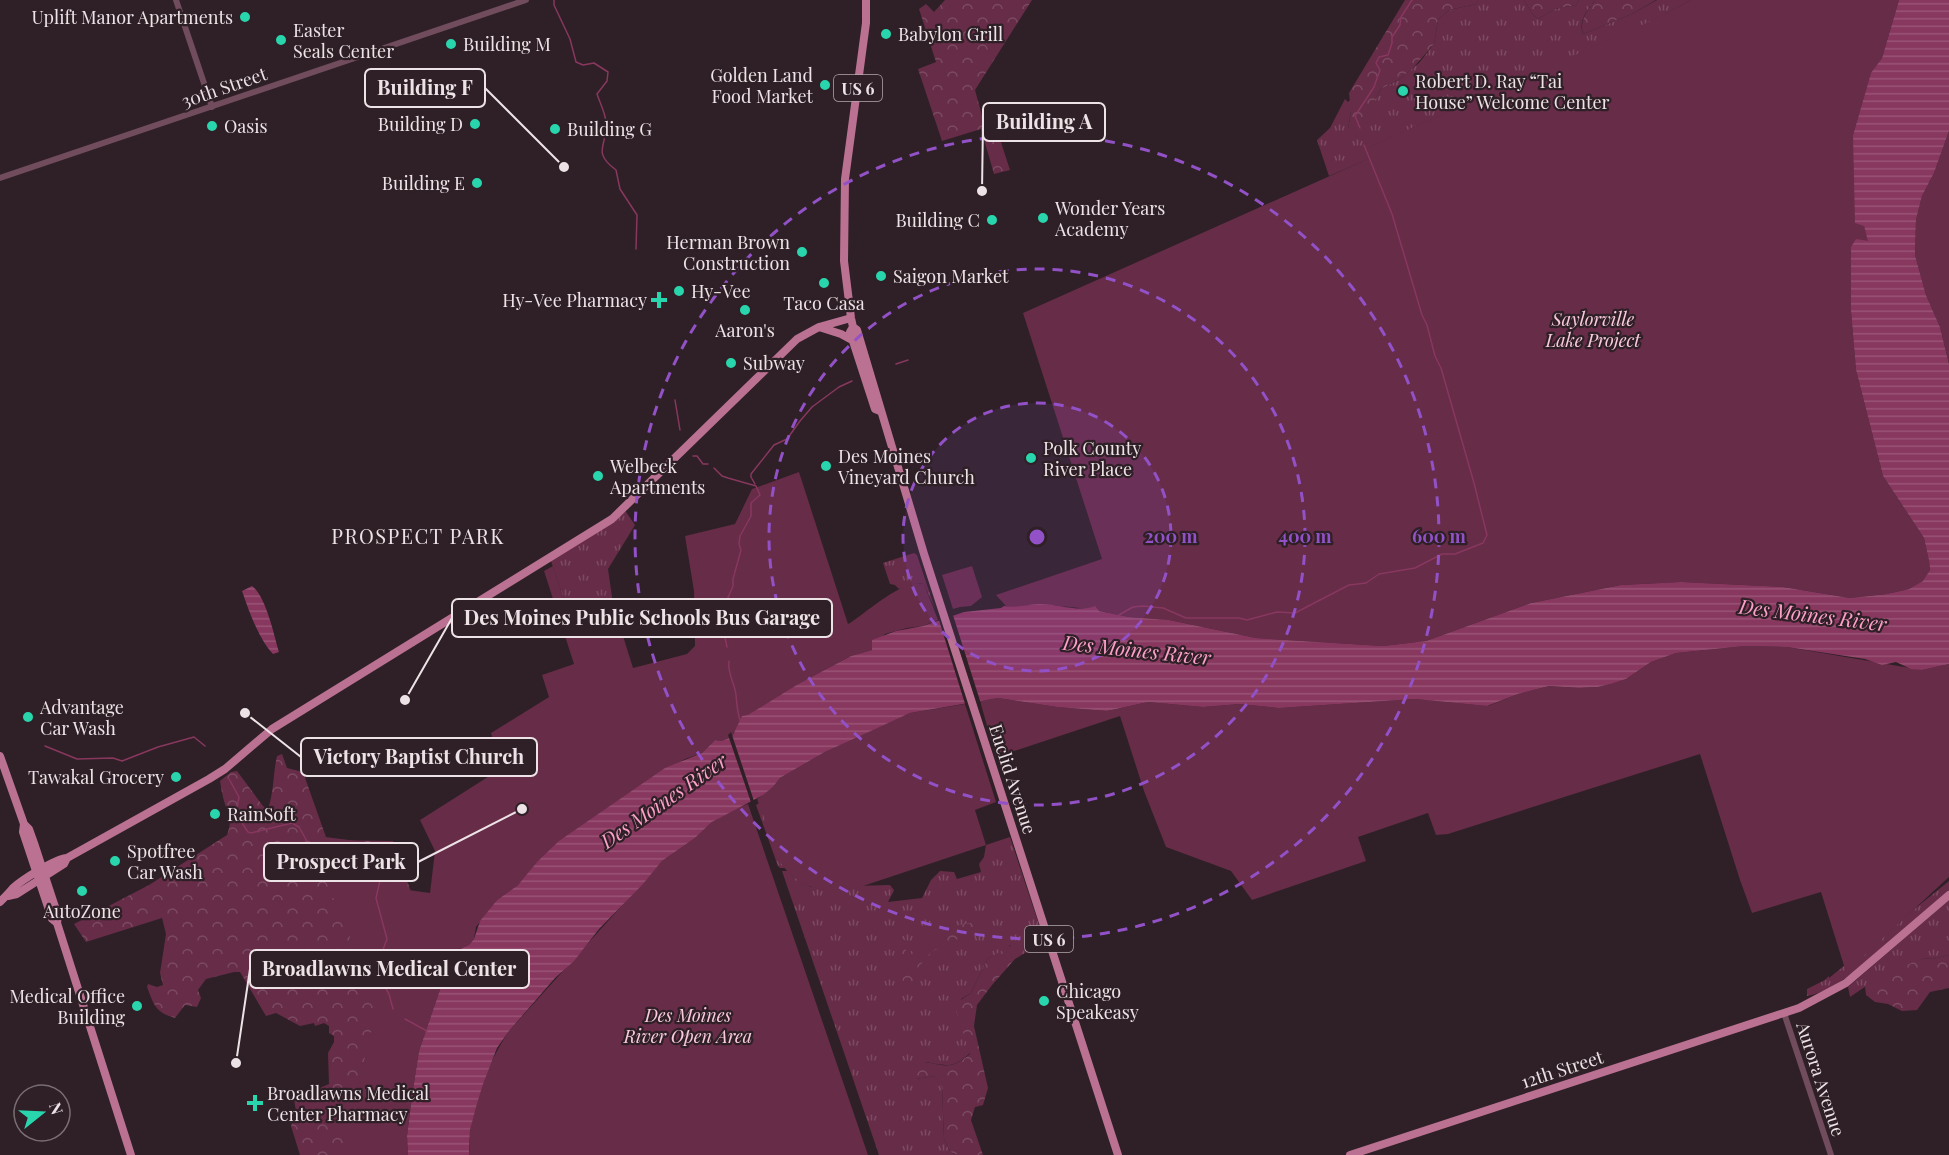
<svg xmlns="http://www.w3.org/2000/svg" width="1949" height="1155" font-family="'Playfair Display',serif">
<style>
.grass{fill:url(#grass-tufts)}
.forest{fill:url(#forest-crowns)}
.park{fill:#662c48}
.water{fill:url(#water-rules)}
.pier{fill:#2e2026}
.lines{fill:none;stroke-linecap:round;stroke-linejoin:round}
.stream{stroke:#88375f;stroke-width:1.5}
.minor{stroke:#704c5c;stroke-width:6}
.major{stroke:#bb7192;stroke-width:8}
.ring{fill:none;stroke:#9251c7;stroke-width:3;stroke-dasharray:10 8}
.poi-dot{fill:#29d5ac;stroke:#2e2026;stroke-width:2}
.labels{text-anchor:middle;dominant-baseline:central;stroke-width:4.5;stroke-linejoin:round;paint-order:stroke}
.shield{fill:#2e2026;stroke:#b4a8ad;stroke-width:1.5}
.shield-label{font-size:16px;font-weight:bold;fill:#ede3e7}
.poi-label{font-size:18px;fill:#ede3e7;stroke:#2e2026;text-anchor:start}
.street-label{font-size:18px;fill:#ede3e7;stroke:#2e2026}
.park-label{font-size:18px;font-style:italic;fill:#fbcade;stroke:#2e2026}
.neighbourhood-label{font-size:20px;letter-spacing:1.5px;fill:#ede3e7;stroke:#2e2026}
.water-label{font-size:20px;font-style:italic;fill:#fda0ca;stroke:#2e2026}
.centre{fill:#9251c7;stroke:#2e2026;stroke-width:3}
.ring-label{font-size:18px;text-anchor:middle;font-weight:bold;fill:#9251c7;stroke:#2e2026;stroke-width:4.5;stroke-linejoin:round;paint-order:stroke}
.leader{fill:none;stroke:#ede3e7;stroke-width:2}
.callout-dot{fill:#ede3e7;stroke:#2e2026;stroke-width:2}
.callout{fill:#2e2026;stroke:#ede3e7;stroke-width:2}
.callout-label{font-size:20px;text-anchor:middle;font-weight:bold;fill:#ede3e7}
</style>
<defs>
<pattern id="grass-tufts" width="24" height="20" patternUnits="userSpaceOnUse" patternTransform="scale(1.5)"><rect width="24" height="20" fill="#662c48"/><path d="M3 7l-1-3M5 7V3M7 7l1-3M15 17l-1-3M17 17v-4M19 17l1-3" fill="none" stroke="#7c4a62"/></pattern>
<pattern id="forest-crowns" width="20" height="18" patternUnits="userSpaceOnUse" patternTransform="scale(1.5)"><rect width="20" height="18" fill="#662c48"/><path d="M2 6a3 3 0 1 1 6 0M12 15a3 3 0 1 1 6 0" fill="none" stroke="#7c4a62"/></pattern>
<pattern id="water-rules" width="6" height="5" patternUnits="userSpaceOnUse" patternTransform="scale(1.5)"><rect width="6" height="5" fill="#88375f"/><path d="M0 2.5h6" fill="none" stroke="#995476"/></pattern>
</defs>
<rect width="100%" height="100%" fill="#2e2026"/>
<path class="grass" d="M1478 0H1524L1533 15 1538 19 1555 9 1576 5 1579 0H1595C1587 11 1578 21 1583 34L1632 14 1657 0H1691L1656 19 1903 589 1887 594 1575 56 1368 148 1371 158 1329 176 1317 140 1330 128 1345 99 1348 102 1351 99V111L1348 129 1374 114V101L1381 89 1398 80 1419 63 1434 44 1438 20 1449 10 1476 4Z
M624 509 635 525 608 569 613 604 570 618 550 558Z
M914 553 917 555 935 609 924 584 919 583 899 589 895 585 890 584 883 563Z
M761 802 786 868H780L778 866 756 805Z
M1010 837 1046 946 1025 953 1023 946 1010 945 1005 951 988 958 971 993 961 999 965 1034 970 1053C953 1069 947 1066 926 1062L916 1079 934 1076 942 1086 944 1139 950 1152 958 1155H879L782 871H788L794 877 811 887 890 885 894 890 888 902 922 898 931 880 940 871 954 872 957 879 981 872 979 864 984 857 986 845Z
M1949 881V891C1917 919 1846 990 1807 996V989L1825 980 1829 976V978Z
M1949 900V955L1933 959 1924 958 1872 982 1850 997 1848 987Z"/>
<path class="forest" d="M945 0H1032L975 90 986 130 996 127 1010 170 994 174 981 129 942 141 918 69 936 62 919 9 926 4 934 12Z
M1405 0H1478L1476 4 1449 10 1438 20 1434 44 1413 68 1398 80 1381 89 1374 101 1375 114 1366 123 1354 132 1348 129 1351 111 1349 93Z
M1524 0H1579L1576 5 1555 9 1538 19 1533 15Z
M1595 0H1656L1632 14 1583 34C1579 21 1587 11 1595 0Z
M282 754 287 768 303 772 327 840 393 841 416 906 362 1155H300L291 1126 296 1111 294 1099 329 1084 328 1053 334 1042V1036L329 1033V1026L324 1023 315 1026 314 1023 300 1026 276 1013 266 1016 240 972H234L206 979 198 990 201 998 197 1007 185 1005 175 1018C155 1012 154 1005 147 987L148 984 157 987 163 985 160 973 166 934 162 918 86 942 74 924 149 885 227 835C233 819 228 815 224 801 222 794 221 787 220 781L231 772 237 771 263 806 268 809C274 792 273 773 277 756Z
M967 923H972L975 927 974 931 931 952 916 970 913 986 906 988 904 984C899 969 891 953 901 938L906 941 905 949 908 953 950 928Z
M1018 941 1023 946 1025 953 1015 959 992 985 977 1005 974 1026 988 1088 983 1105 975 1107 971 1120 983 1155H958L950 1152 944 1139 942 1087 934 1076 916 1079 911 1070 916 1061C942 1063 948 1073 970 1054L957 1013 956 1003 971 993 988 958C1000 953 1007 947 1018 941Z
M1949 955V988L1930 992 1917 1010 1902 1011 1888 1004 1875 1002 1866 995 1865 986 1884 974 1924 958 1933 959Z"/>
<path class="park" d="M1691 0H1899L1882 58 1871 74 1853 135 1864 226 1869 241 1851 247V311L1856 370 1883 476 1924 538 1929 561 1930 570 1924 581 1909 589 1887 594 1850 598 1783 587 1681 582 1621 585 1531 603 1426 641 1383 646 1256 638 1169 620 1129 617 1090 609 1040 604 1013 608 1006 606 996 595 1102 559 1023 313 1370 158 1367 148 1651 21Z
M1949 131V364L1940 327 1926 295 1915 255 1916 220 1922 196 1934 173Z
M799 472 848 624C865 614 904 577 924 584L938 620 923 626 907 628 885 634 872 650 851 656 800 683 734 732 732 737 721 741 715 740 702 753 685 759 614 804 581 828 518 885 497 900 485 915 476 927 474 939 469 945 462 948 447 969 419 1051 412 1096 407 1136 408 1155H346L342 1127 354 1105 378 1002 313 851 309 835 397 846 394 888 430 893 435 851 420 820 502 768 491 733 549 697 542 675 574 664 544 571 553 566 570 618 613 604 633 668 687 654 695 646 694 591 685 536 735 524 752 489Z
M972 566 982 597 971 606 960 607 953 609 942 575Z
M1745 646 1787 647 1922 670 1949 664V877L1846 972 1821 892 1752 913 1740 880 1700 754 1448 834 1436 835 1428 813 1358 837 1366 861 1252 900 1231 871 1166 847 1144 791 1120 716 996 757 980 701 998 698 1057 707 1107 711 1148 702 1203 707 1240 704 1279 708 1415 699 1488 706 1518 694 1549 686 1579 688 1598 687 1611 684 1626 679 1651 662 1676 653Z
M965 704 996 802 975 810 986 845 860 887C814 897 784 883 768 837L771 835 757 799 773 787 780 778 825 752 880 726 910 713Z
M748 804 868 1155H469C470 1147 470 1139 470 1131 473 1099 491 1058 509 1031L662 861 695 838 712 822 732 810Z"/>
<path class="water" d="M1899 0H1949V131L1934 173 1922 196 1916 220 1915 255 1926 295 1940 327 1949 364V664L1922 670 1911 669 1896 662 1882 665 1865 659 1787 647 1745 646 1676 653 1651 662 1626 679 1611 684 1598 687 1579 688 1549 686 1518 694 1487 706 1415 699 1279 708 1240 704 1203 707 1148 702 1107 711 1057 707 998 698 910 713 825 752 780 778 773 787 763 795 712 822 695 838 662 861 642 885 599 929 574 961 555 978 509 1031 497 1048 483 1084 476 1107 470 1130 469 1155H408L407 1136 412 1096 419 1051 447 969 462 948 469 945 474 939 480 921 497 900 518 885 538 861 559 841 665 768 702 753 715 740 721 741 732 737 742 716 748 715 800 683 851 656 872 650V640L896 631 923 626 964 612 1001 608 1004 606C1017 608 1025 605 1038 604 1057 603 1078 613 1095 606L1099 611 1129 617 1169 620 1256 638 1383 646 1426 641 1531 603 1621 585 1681 582 1783 587 1850 598 1887 594 1909 589 1923 581 1930 570 1929 561 1924 538 1883 476 1856 370 1851 311V247L1856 239 1868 241 1864 226 1855 223 1853 135 1871 73 1882 58Z
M252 586C266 596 274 635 279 652L273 654C258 638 249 611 242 591Z"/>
<path class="pier" d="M952 612 981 704 966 707 938 617Z
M731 732 755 804 752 805 728 735Z"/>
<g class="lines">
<path class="stream" d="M554 0V5L570 39 576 62 583 65 594 63 608 72 607 81 597 94C600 103 605 112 606 122 609 144 590 151 616 170L620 189 637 215 636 249
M1360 128 1355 116 1374 87 1380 70 1376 63 1379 57 1388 55 1392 43V37L1400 25 1401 17 1412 0
M896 364 908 360
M675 400 680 430
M693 456H697L703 464H708
M714 468 722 476 728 478 756 486 760 495 751 503V516L740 536 739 544 741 550 733 579V586L723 609 722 624 727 647
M755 484 751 477V474L774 445 787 439 800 421 812 407 839 387 852 381
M1119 615 1133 607 1143 606 1163 608 1186 618H1239L1247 620 1277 612 1295 613 1349 585 1366 583 1379 574 1415 568 1442 554H1455L1483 543 1487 535 1474 483 1441 368 1435 356 1427 325 1422 315 1392 214 1364 145
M729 661C727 674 735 683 736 695 737 704 737 711 740 720
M45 746 77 759 113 758 122 761 158 747 194 737 205 746
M229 779 239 797 236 814 248 832 251 833 292 823 299 827 309 845C324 854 354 850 372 852L382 861V872L376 898 387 939 381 955 380 975 382 982 389 994 393 1009
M405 1019 427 1031"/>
<path class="minor" d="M176 0 212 107
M0 178 526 0
M1784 1013 1831 1155"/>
<path class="major" d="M866 0V23L845 179 844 261 851 318 853 327 857 330 924 554 1118 1155
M819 327 841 334 852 340
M853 327 850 332 875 409 880 411
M0 756 24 824 29 829 34 843 58 916 57 923
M24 824 23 832 52 919 57 923 131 1155
M8 896 17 894 64 864 67 858 209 779 225 769 272 729 612 519 797 339 819 327 851 318
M0 902C5 897 9 893 13 888 23 879 55 859 67 858
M1350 1155 1799 1008 1846 983 1949 895"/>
</g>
<circle cx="1037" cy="537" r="134" fill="#9251c7" fill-opacity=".12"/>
<g class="ring">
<circle cx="1037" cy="537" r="134"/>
<circle cx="1037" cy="537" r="268"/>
<circle cx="1037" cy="537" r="402"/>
</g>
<g class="poi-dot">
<circle cx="245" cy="17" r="6"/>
<circle cx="886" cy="34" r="6"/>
<circle cx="281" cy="40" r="6"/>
<circle cx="451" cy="44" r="6"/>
<circle cx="825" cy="85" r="6"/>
<circle cx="1403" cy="91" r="6"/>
<circle cx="475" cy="124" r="6"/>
<circle cx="212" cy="126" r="6"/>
<circle cx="555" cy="129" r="6"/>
<circle cx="477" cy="183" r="6"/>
<circle cx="1043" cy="218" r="6"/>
<circle cx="992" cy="220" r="6"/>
<circle cx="802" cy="252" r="6"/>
<circle cx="881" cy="276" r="6"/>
<circle cx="824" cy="283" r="6"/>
<circle cx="679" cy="291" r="6"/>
<path d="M656 291h6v6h6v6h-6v6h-6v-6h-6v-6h6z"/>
<circle cx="745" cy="310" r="6"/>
<circle cx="731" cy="363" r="6"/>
<circle cx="1031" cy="458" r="6"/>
<circle cx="826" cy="466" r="6"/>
<circle cx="598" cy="476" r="6"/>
<circle cx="28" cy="717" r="6"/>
<circle cx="176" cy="777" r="6"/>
<circle cx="215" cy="814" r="6"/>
<circle cx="115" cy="861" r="6"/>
<circle cx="82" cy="891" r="6"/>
<circle cx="1044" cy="1001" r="6"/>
<circle cx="137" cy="1006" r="6"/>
<path d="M252 1094h6v6h6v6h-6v6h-6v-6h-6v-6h6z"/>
</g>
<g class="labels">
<g class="shield">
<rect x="834" y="75" width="48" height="26" rx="4.5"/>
<rect x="1025" y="926" width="48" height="26" rx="4.5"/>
</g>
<g class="shield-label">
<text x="858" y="88">US 6</text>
<text x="1049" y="939">US 6</text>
</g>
<g class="poi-label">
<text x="233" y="17" text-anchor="end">Uplift Manor Apartments</text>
<text x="293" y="30">Easter<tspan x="293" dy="21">Seals Center</tspan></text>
<text x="898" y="34">Babylon Grill</text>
<text x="463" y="44">Building M</text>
<text x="813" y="75" text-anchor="end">Golden Land<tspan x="813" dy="21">Food Market</tspan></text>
<text x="1415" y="81">Robert D. Ray “Tai<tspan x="1415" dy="21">House” Welcome Center</tspan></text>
<text x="463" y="124" text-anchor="end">Building D</text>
<text x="224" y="126">Oasis</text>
<text x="567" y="129">Building G</text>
<text x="465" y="183" text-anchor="end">Building E</text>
<text x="1055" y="208">Wonder Years<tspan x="1055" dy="21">Academy</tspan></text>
<text x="980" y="220" text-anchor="end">Building C</text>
<text x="790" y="242" text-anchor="end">Herman Brown<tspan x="790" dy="21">Construction</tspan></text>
<text x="893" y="276">Saigon Market</text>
<text x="691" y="291">Hy-Vee</text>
<text x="647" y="300" text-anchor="end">Hy-Vee Pharmacy</text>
<text x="824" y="303" text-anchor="middle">Taco Casa</text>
<text x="745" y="330" text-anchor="middle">Aaron's</text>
<text x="743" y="363">Subway</text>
<text x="1043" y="448">Polk County<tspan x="1043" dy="21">River Place</tspan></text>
<text x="838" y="456">Des Moines<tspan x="838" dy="21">Vineyard Church</tspan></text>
<text x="610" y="466">Welbeck<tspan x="610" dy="21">Apartments</tspan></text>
<text x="40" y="707">Advantage<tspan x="40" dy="21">Car Wash</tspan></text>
<text x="164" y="777" text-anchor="end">Tawakal Grocery</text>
<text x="227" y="814">RainSoft</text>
<text x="127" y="851">Spotfree<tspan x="127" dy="21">Car Wash</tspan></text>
<text x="82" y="911" text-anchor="middle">AutoZone</text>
<text x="1056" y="991">Chicago<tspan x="1056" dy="21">Speakeasy</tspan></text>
<text x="125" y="996" text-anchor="end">Medical Office<tspan x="125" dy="21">Building</tspan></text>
<text x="267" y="1093">Broadlawns Medical<tspan x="267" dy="21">Center Pharmacy</tspan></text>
</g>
<g class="street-label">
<text transform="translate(224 87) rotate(-19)">30th Street</text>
<text transform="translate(1013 779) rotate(72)">Euclid Avenue</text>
<text transform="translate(1562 1069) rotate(-18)">12th Street</text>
<text transform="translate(1821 1079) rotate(72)">Aurora Avenue</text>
</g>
<g class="park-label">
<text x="1593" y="319">Saylorville<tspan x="1593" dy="21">Lake Project</tspan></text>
<text x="688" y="1015">Des Moines<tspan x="688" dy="21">River Open Area</tspan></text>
</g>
<g class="neighbourhood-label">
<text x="418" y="535">PROSPECT PARK</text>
</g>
<g class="water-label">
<text transform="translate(1813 614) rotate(7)">Des Moines River</text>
<text transform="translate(1137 649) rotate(6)">Des Moines River</text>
<text transform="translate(663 800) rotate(-35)">Des Moines River</text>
</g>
</g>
<circle cx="1037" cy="537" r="9" class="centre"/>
<g class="ring-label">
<text x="1171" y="543">200 m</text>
<text x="1305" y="543">400 m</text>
<text x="1439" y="543">600 m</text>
</g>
<path class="leader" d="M564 167L485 88M982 191L983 122M405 700L452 618M245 713L301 757M522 809L418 862M236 1063L250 969"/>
<g class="callout-dot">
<circle cx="564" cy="167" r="6"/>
<circle cx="982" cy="191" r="6"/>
<circle cx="405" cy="700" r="6"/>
<circle cx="245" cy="713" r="6"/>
<circle cx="522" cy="809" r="6"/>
<circle cx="236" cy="1063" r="6"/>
</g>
<g class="callout">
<rect x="365" y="69" width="120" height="38" rx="6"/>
<rect x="983" y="103" width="122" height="38" rx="6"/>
<rect x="452" y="599" width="380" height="38" rx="6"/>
<rect x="301" y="738" width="236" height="38" rx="6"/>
<rect x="264" y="843" width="154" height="38" rx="6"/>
<rect x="250" y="950" width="279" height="38" rx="6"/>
</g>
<g class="callout-label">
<text x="425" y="95">Building F</text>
<text x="1044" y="129">Building A</text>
<text x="642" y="625">Des Moines Public Schools Bus Garage</text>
<text x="419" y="764">Victory Baptist Church</text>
<text x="341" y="869">Prospect Park</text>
<text x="389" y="976">Broadlawns Medical Center</text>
</g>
<g transform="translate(42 1113) rotate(72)"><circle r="28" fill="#2e2026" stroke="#7a6e73" stroke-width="1.5"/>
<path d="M0-4.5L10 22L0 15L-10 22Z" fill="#29d5ac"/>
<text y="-9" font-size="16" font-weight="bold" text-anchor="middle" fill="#ede3e7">N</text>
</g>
</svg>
